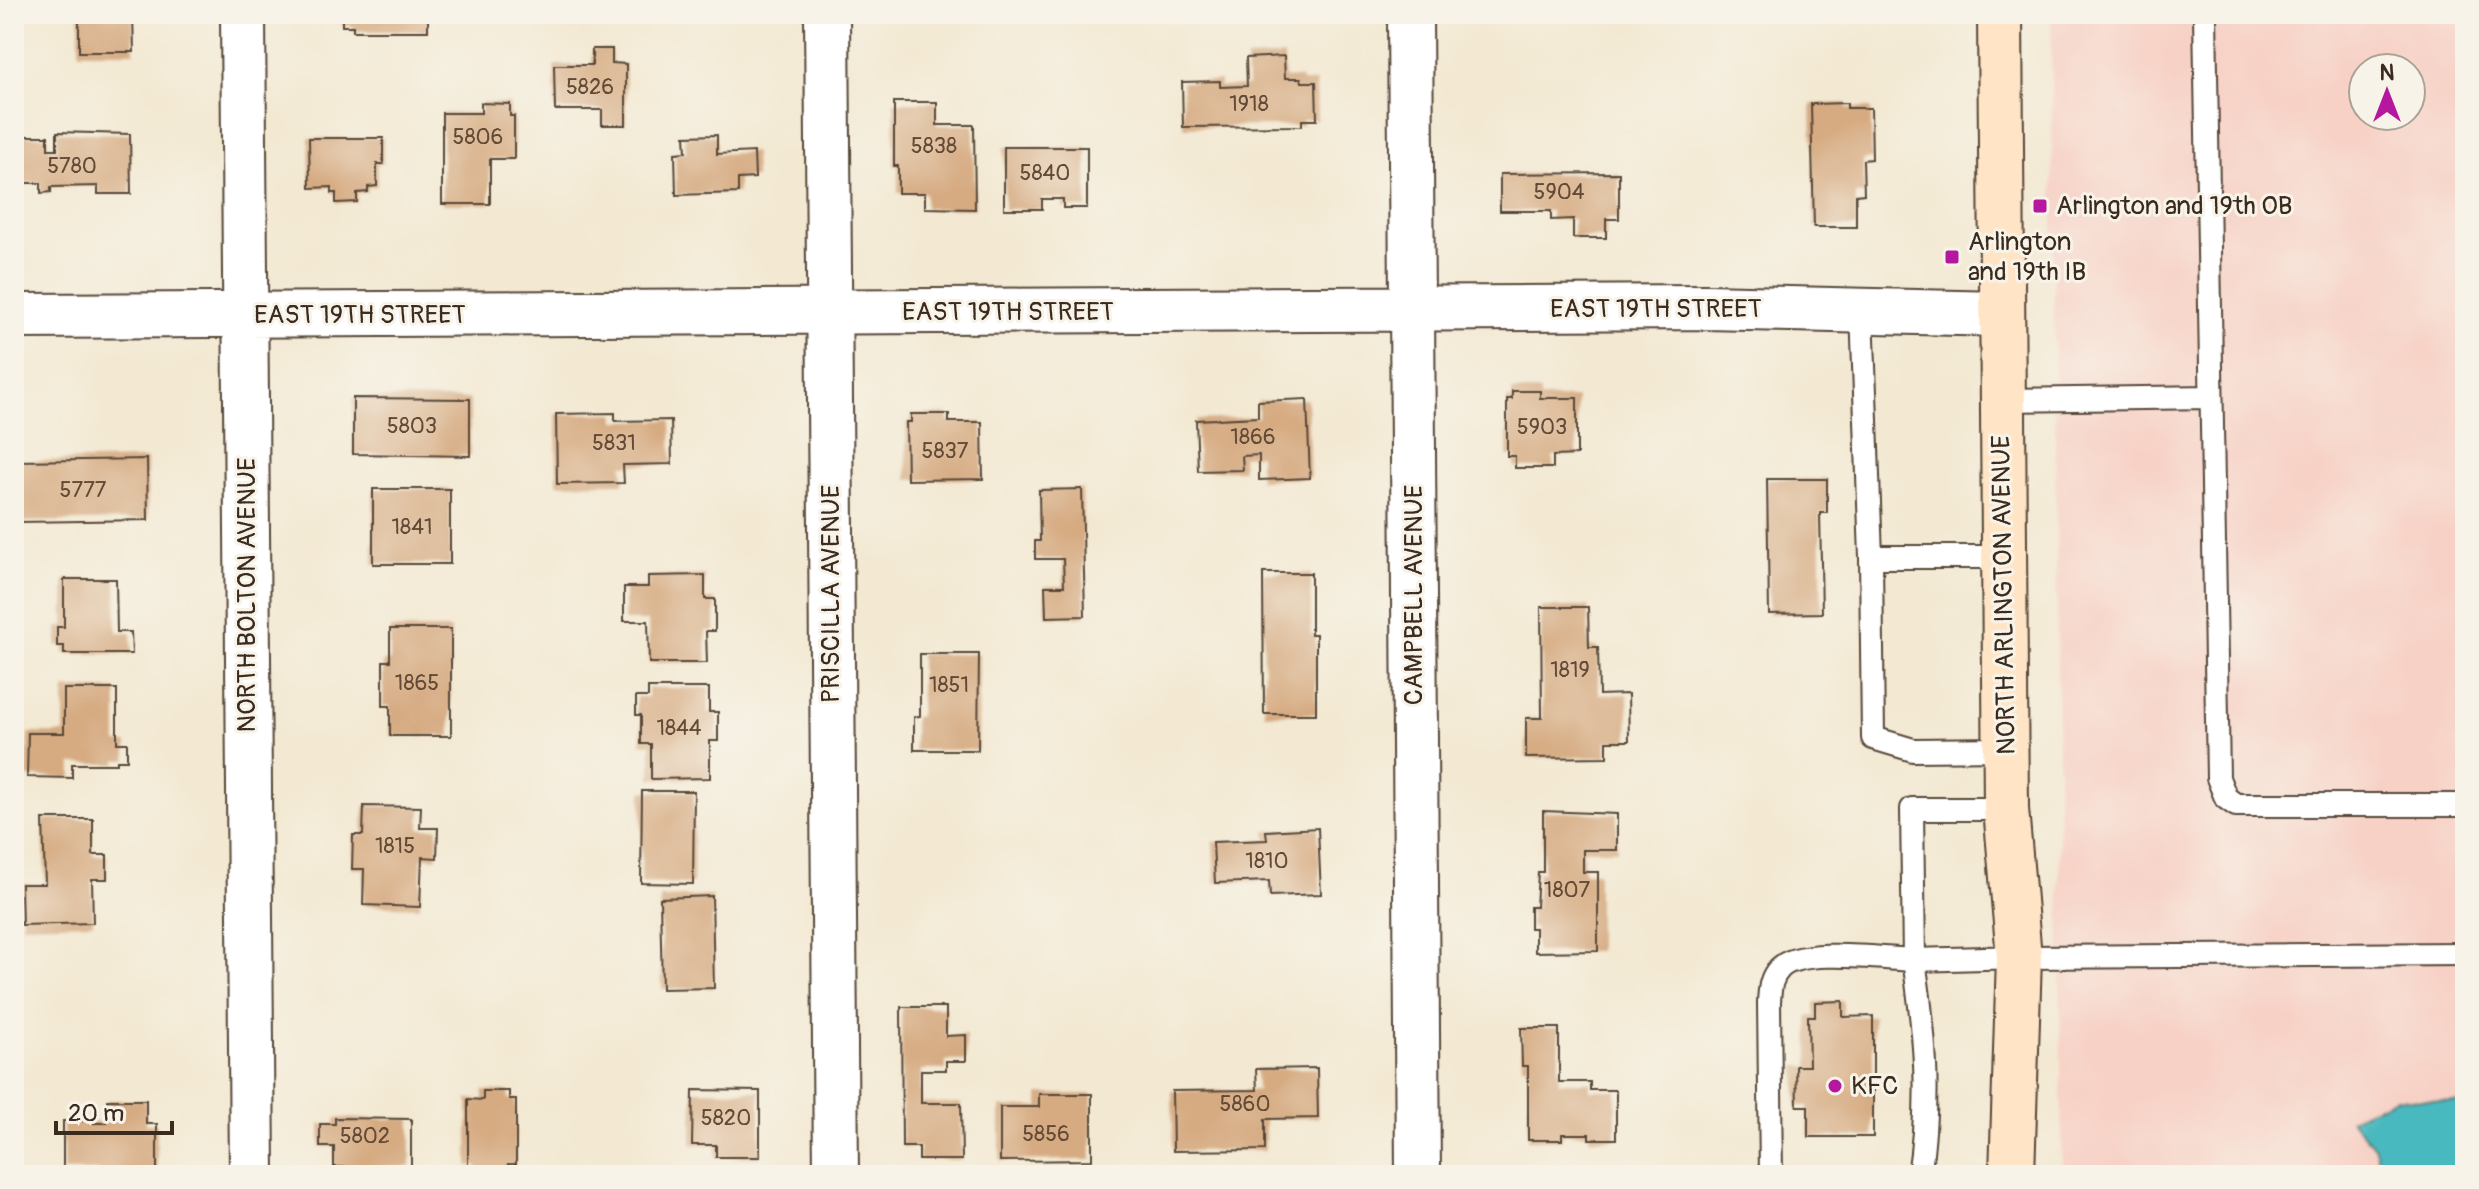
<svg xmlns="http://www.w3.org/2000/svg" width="2479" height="1189" font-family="Pangolin,sans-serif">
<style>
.built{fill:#f7d1c6;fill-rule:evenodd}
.water{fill:#4ab9c0;stroke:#42726f;stroke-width:2}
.building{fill:#d6ab82}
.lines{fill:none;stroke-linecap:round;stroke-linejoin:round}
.service-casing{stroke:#574739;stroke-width:26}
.minor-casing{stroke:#574739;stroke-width:48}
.secondary-casing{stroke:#574739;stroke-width:48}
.service{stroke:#fff;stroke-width:22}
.minor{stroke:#fff;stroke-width:44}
.secondary{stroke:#ffe4c6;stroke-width:44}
.poi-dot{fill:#b5179e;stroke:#f7f3e8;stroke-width:3}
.labels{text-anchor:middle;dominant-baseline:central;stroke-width:6;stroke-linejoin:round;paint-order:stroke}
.number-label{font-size:22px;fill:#624a37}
.poi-label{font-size:26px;fill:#3b2a1e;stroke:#f7f3e8;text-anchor:start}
.street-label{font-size:26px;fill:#3b2a1e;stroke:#f7f3e8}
</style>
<rect width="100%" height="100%" fill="#f7f3e8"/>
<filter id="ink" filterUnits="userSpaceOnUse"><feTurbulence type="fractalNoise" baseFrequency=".0125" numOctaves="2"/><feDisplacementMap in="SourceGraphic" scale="16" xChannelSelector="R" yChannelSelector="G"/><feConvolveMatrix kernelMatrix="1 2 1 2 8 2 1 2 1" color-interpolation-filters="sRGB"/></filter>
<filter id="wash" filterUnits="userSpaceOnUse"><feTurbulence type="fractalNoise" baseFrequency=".006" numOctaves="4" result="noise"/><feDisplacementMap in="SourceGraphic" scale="32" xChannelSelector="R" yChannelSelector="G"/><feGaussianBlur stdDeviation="1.8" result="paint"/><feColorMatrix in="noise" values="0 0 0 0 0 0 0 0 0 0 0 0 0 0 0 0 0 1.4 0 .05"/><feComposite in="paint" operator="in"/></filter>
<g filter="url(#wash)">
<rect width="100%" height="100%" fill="#f3e9d3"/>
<path class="built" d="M2051 14H2465V1175H2062ZM2363 68H2411V116H2363Z"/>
<path class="water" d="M2396 1098 2465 1103V1175H2383L2374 1146 2350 1119Z"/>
<g id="blocks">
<path class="building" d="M79 14H133L134 52H79Z
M342 14H428V31H353V26H342Z
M592 49H612V63L626 64V125H602V110H555L554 65H592Z
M1284 56 1285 78H1301L1302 82H1316L1317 120H1302V126L1183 127 1182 82 1220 81V87L1247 86 1246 58Z
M894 102H937V125H974L975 209 925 208V193H898V166H894Z
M481 103 510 104V116H514V159H490V204H442V113H481Z
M1847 103V108H1871L1872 159 1863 160 1864 194 1856 195V227H1814L1811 104Z
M57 132 130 134 131 194H98V186L51 187V192L41 193V183H14V136H48V149H57Z
M717 135V154L754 152 755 178 738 179V193L676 195 675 153 686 152 685 136Z
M309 138H383V164H377V186L368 187V192L357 193V202L336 203V193H332V187L310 188Z
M1004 147H1087V208H1063V199H1042V209H1004Z
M1619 173V219H1606V238H1573V219L1551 220V211H1500V174Z
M1512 391H1540V398H1577V455L1553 456V468H1515V456H1507V399H1512Z
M353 398 470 399V456L353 454Z
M1307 399 1310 478 1259 480V455L1242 456 1243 470 1198 471 1196 420 1258 417V401Z
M615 413V421L671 420 672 464 623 465 624 483 557 484 556 414Z
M911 414H949V422H982L983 479 907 480 906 422H911Z
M147 459 148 520 19 522 18 461Z
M1767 479H1827V513H1820L1822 613 1769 614Z
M373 489H450V564H373Z
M1082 489 1085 616 1046 617 1045 586H1064L1063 559H1035V541H1040L1039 490Z
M1263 573H1311V634H1316V714H1264Z
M705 575V599H715V631H706L707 663H649L648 621H624V587H648V576Z
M64 579H116L117 632H131L132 654H64V646H57V627H64Z
M1541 607H1588L1589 647H1598L1599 695 1628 694 1629 741H1607V757L1526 758V718H1542Z
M390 629H451V736H390V706H383V661H390Z
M920 654H979L978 750H914V717L920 716Z
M648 688H709V712H718V741H710V778L651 779V744H641V715H636V697H648Z
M64 689H117V743H127V760H117V764H72V778L27 777 28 733H64Z
M642 791H694L693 884 641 883Z
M364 806 421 807 420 828H438L437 858 422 857 420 907 363 905 364 869H352L353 835H363Z
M1543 811 1617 814V850H1583V872H1598V951L1535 952V928H1530V907H1536L1538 872H1543Z
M43 819H93V855H107V879H92L93 923 22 925 21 884H45Z
M1318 828 1321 894 1270 896 1269 881 1215 883 1213 842 1267 840 1266 831Z
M712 896 714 988 662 989 660 898Z
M1843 1001V1017L1873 1016V1137H1808V1106H1797L1796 1066H1809L1808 1016H1815V1002Z
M901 1007H946V1036L966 1035V1061H946V1070H921V1103H961L962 1160H919V1147H902Z
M1521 1028H1559V1082H1590V1090H1616V1139H1589V1134H1562V1140H1528V1066H1522Z
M1317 1068 1318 1118 1265 1119V1150L1173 1151 1172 1091 1257 1090 1256 1069Z
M693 1090 760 1091V1157H716V1145H692Z
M483 1091H509V1099H516V1164H508V1175H477V1166H468V1099L483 1100Z
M1039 1094H1092V1160L1000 1161V1107H1039Z
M107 1100H146V1124H157V1171H125V1175H99V1171H63V1121H94V1123H107Z
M335 1118 411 1119V1167H334V1147H320V1124H335Z"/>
</g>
</g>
<g filter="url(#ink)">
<use href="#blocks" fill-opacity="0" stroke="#574739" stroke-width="2"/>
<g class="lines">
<g class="service-casing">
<path id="service" d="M2205 14 2218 778 2226 798 2236 805H2465
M1862 311 1871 557H2003
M2002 400 2211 397
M1871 557 1873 738 1913 750 2005 749
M2006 809H1912L1914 960 2019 957 2465 954
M1771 1175 1769 1002C1770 989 1770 978 1780 968 1800 947 1884 959 1914 960 1925 1036 1931 1098 1919 1175"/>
</g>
<g class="minor-casing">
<path id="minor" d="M243 14 252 1175
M827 14 836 1175
M1410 14 1418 1175
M14 316 1707 307 2001 314"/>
</g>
<g class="secondary-casing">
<path id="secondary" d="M2000 14 2006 809 2019 957 2012 1175"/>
</g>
<use href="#service" class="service"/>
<use href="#minor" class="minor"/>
<use href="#secondary" class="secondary"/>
</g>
</g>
<g class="poi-dot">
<rect x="2032" y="198" width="16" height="16" rx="4"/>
<rect x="1944" y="249" width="16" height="16" rx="4"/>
<circle cx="1835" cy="1086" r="8"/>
</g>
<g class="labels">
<g class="number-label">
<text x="590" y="87">5826</text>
<text x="1249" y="104">1918</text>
<text x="478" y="137">5806</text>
<text x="934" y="146">5838</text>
<text x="72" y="166">5780</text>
<text x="1045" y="173">5840</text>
<text x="1559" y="192">5904</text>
<text x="412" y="426">5803</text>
<text x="1542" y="427">5903</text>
<text x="1253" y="437">1866</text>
<text x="614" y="443">5831</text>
<text x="945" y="451">5837</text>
<text x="83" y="490">5777</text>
<text x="412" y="527">1841</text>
<text x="1570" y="670">1819</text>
<text x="417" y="683">1865</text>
<text x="949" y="685">1851</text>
<text x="679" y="728">1844</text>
<text x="395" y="846">1815</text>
<text x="1267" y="861">1810</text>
<text x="1567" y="890">1807</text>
<text x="1245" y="1104">5860</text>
<text x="726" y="1118">5820</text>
<text x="1046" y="1134">5856</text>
<text x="365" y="1136">5802</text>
</g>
<g class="poi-label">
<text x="2056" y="206">Arlington and 19th OB</text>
<text x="1968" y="242">Arlington<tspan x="1968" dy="30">and 19th IB</tspan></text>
<text x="1851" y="1086">KFC</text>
</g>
<g class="street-label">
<text x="1656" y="309">EAST 19TH STREET</text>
<text x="1008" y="312">EAST 19TH STREET</text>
<text x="360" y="315">EAST 19TH STREET</text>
<text transform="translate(831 594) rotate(-90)">PRISCILLA AVENUE</text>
<text transform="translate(247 595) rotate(-90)">NORTH BOLTON AVENUE</text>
<text transform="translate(1414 595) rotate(-90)">CAMPBELL AVENUE</text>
<text transform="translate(2004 595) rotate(-91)">NORTH ARLINGTON AVENUE</text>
</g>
</g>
<rect width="2479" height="1189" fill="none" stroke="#f7f3e8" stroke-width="48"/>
<g transform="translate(2387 92)"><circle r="38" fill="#f7f3e8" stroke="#aca397" stroke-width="2"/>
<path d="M0-6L14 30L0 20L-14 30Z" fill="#b5179e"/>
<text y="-12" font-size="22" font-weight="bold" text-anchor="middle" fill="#3b2a1e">N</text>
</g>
<path d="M56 1121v12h116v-12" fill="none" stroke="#3b2a1e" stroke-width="4"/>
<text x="68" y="1121" font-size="24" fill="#3b2a1e" stroke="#f7f3e8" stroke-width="6" paint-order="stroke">20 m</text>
</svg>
